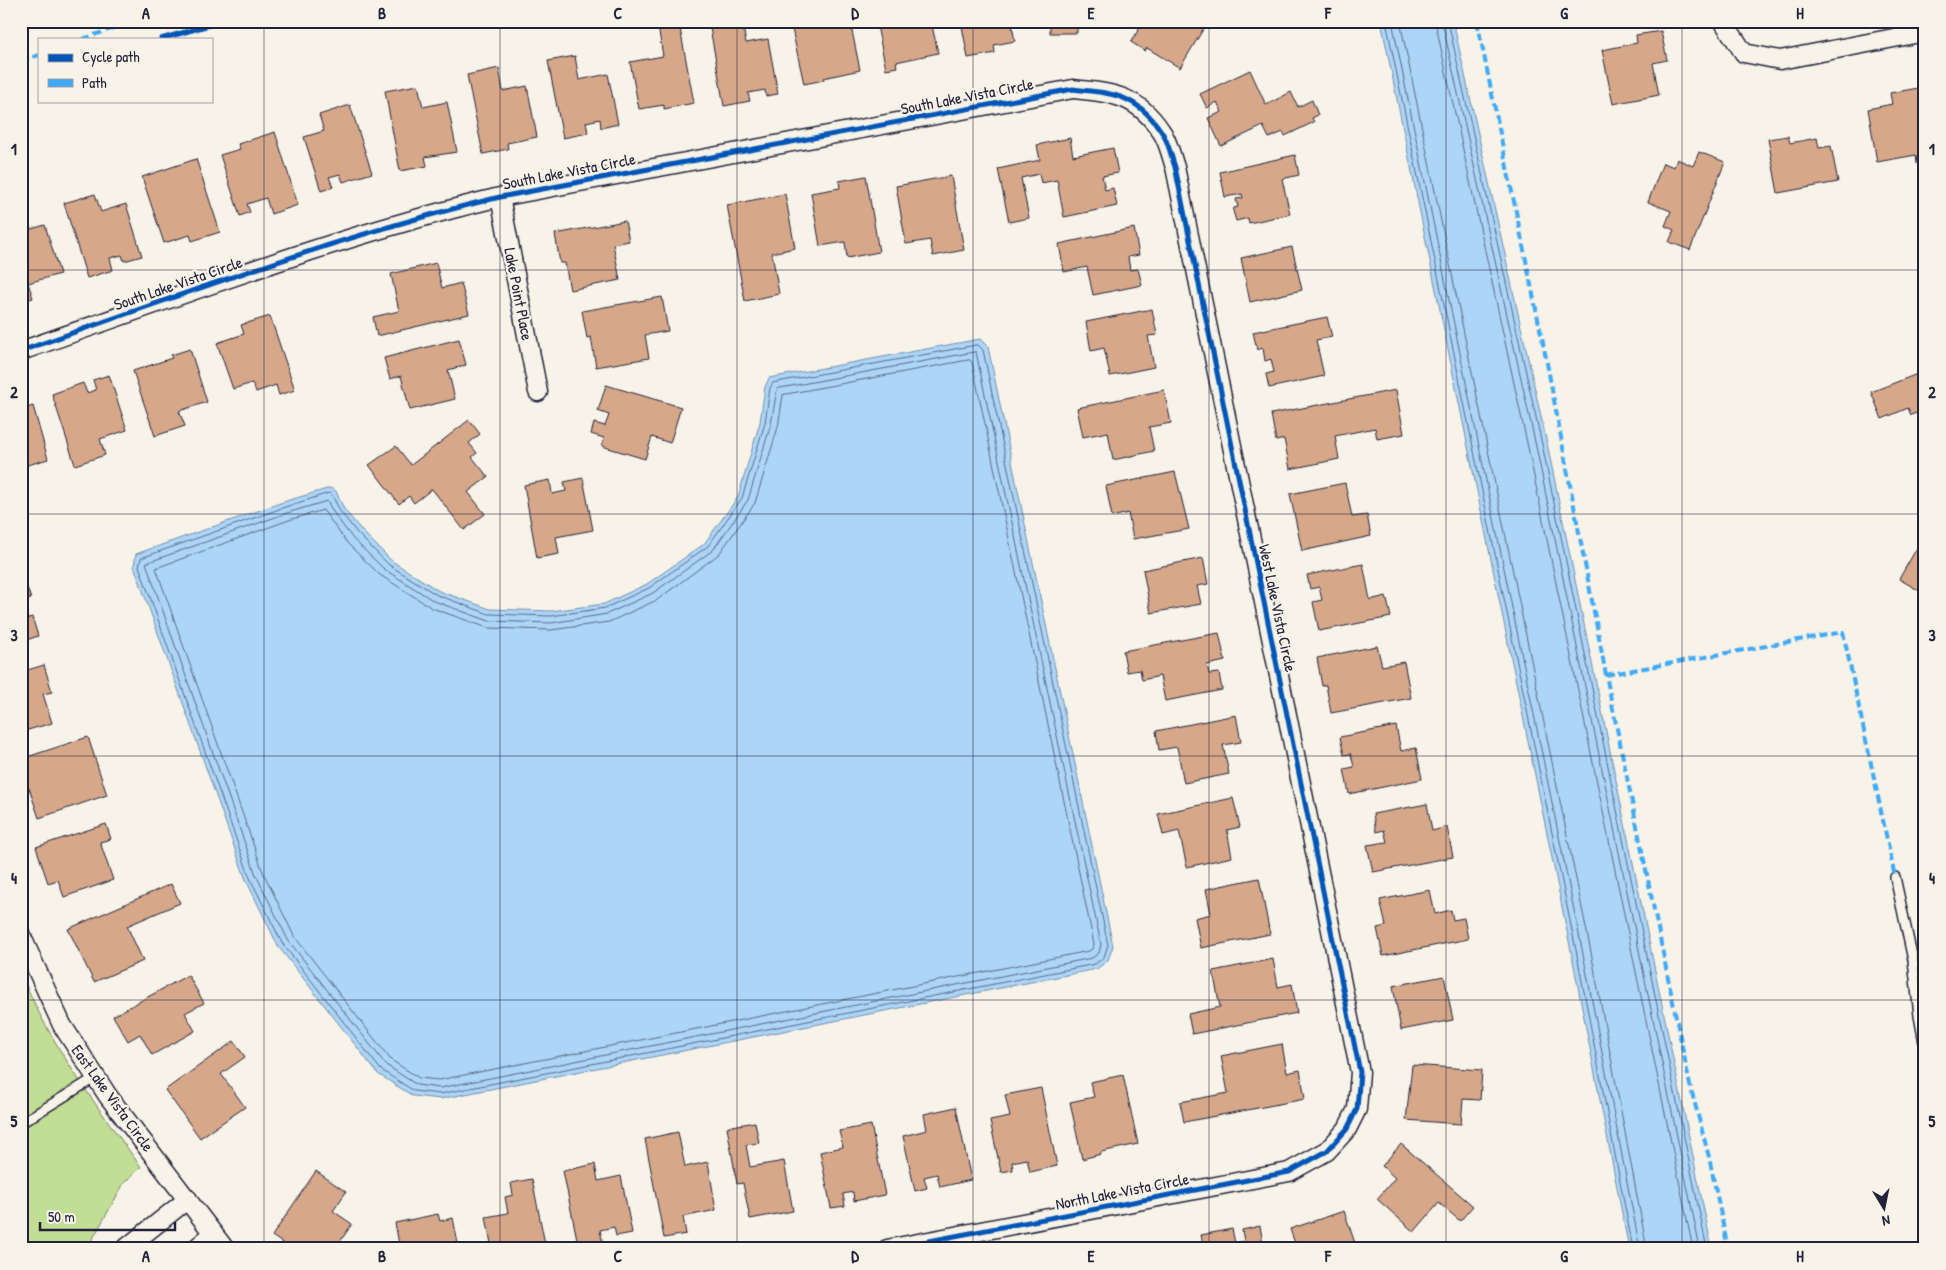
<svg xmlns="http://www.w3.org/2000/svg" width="1946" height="1270" font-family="'Patrick Hand',sans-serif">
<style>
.green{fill:#c2dd94;stroke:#728068}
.water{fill:#acd5f7;stroke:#758dac}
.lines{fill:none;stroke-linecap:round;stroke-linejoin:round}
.shore{stroke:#596a86;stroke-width:1}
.building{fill:#d7a78a;stroke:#22223b}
.service-casing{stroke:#22223b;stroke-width:12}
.minor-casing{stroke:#22223b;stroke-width:21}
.service{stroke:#f7f3e8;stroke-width:9}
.minor{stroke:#f7f3e8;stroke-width:18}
.quiet{stroke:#3fa9f5;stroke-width:4;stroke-dasharray:8 4;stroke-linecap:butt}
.cycleway-casing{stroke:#f7f3e8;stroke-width:8}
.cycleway{stroke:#0057b8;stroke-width:5}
.grid{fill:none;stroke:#22223b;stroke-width:1;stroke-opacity:0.55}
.labels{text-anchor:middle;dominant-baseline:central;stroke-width:4.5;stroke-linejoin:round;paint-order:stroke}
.street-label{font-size:16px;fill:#22223b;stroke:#f7f3e8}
.neatline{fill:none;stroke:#22223b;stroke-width:2}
.grid-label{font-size:16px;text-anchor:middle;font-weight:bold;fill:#22223b}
</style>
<rect width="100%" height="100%" fill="#f7f3e8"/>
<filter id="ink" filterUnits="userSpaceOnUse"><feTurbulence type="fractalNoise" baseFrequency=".02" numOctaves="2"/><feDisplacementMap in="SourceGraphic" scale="10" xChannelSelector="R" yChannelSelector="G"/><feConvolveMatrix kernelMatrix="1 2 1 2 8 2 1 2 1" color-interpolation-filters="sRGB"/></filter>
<g filter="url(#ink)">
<path class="green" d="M21 973C49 1044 97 1106 141 1167L124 1183 87 1249H21Z"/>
<path class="water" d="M1381 21H1453L1548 448 1712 1249H1629L1573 961Z
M980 339 988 347 1113 946 1108 960 1097 969 440 1099 413 1096 378 1074 278 946 246 880 134 566 136 554 283 502 330 488 336 491 344 509 362 531 392 561 439 591 490 609 551 611 604 604 647 584 704 544 738 497 760 422 765 387 769 378Z"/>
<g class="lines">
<path class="shore" d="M1386 21 1578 960 1633 1249
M1392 21 1584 959 1640 1249
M1400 21 1592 957 1647 1249
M1435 21 1529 452 1693 1249
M1442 21 1537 451 1700 1249
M1448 21 1543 449 1707 1249
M978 345 983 350 1108 945 1104 957 1095 964 440 1094 414 1091 381 1070 282 943 250 878 139 566 141 558 285 507 329 493 332 495 340 511 358 534 389 565 437 595 489 614 551 616 605 608 649 588 708 546 742 498 765 423 770 388 773 383Z
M976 352 1101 944 1099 953 1092 958 440 1088 417 1085 386 1065 288 940 256 875 146 563 287 513 327 501 335 515 353 539 384 569 434 601 489 621 551 623 607 614 653 593 713 550 748 500 771 424 777 389Z
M970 360 972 362 1094 944 1092 949 1089 951 439 1080 419 1078 391 1060 294 936 263 872 156 568 289 520 323 510 348 544 380 575 432 608 488 628 551 630 609 622 657 600 719 554 755 503 778 427 783 395Z"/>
</g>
<path class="building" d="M827 21H850L860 70 823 78 824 80 804 84 792 29Z
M876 21H931L938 53 896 62 897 67 886 69Z
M961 21H1011L1015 41 994 45 995 53 968 58Z
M1050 21H1077V33H1050Z
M1144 21H1208L1180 68 1147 48 1145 51 1131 42Z
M742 22 746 43 768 39 778 94 766 96 765 90 748 93 750 101 724 106 710 28Z
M679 23 694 103 664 109V105L639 109 630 62 663 56 658 26Z
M1661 31 1667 60 1653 63 1659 95 1613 104 1602 50 1637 43 1636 35Z
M575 56 579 80 608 74 618 124 601 128 600 119 586 122 588 133 563 138 548 61Z
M499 68 503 91 527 86 537 137 507 143 508 149 483 154 467 75Z
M1250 70 1266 105 1291 92 1298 107 1312 100 1318 115 1312 118 1314 122 1285 136 1283 132 1269 138 1263 126 1221 146 1208 118 1222 112 1217 102 1207 108 1200 94Z
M418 85 423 107 447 102 457 152 425 157 427 166 400 171 385 91Z
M1924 87 1925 163 1917 164 1916 155 1877 162 1868 109 1892 104 1890 93Z
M350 105 372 173 343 182 340 174 329 177 333 187 321 191 304 137 324 131 319 115Z
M275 132 298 205 271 214 266 198 247 204 250 212 240 216 220 155 240 149 238 144Z
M1788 136 1790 143 1817 138 1819 148 1831 146 1838 182 1778 193 1768 139Z
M1070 138 1073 156 1113 148 1118 173 1102 176 1105 190 1113 188 1117 206 1064 217 1057 180 1041 183 1039 174 1021 178 1029 218 1009 222 998 169 1040 160 1037 145Z
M1699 152 1725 162 1690 250 1669 242 1674 230 1665 226 1671 211 1648 202 1663 163 1674 167 1677 159 1693 166Z
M1295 155 1299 175 1282 179 1290 214 1249 223 1248 218 1236 221 1233 211 1234 208 1238 207 1236 199 1243 198 1242 194 1225 197 1220 172Z
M196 159 220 232 192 241 190 235 164 243 142 177Z
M866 176 879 252 847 258 845 242 820 246 811 193 840 188 839 181Z
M951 176 964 250 933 256 930 240 906 244 896 186Z
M95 194 101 212 126 204 142 256 124 261 122 255 110 258 113 270 87 278 64 203Z
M785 194 795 248 772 253 779 294 745 301 727 205Z
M625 221 629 241 613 244 620 280 570 290 565 263H560L555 234Z
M45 225 60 274 28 283 33 298 21 301V232Z
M1134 228 1139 255 1128 257 1130 270 1138 269 1142 285 1093 295 1087 267 1064 272 1059 244Z
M1292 247 1302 290 1250 302 1241 258Z
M436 263 442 288 461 283 469 314 377 336 373 317 399 311 391 274Z
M662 297 668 331 645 335 649 358 596 367 591 337 587 338 582 311Z
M1152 309 1157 335 1148 336 1154 367 1110 376 1104 348 1091 351 1086 322Z
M270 316 295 390 279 395 276 385 256 392 252 383 233 389 217 343 244 334 241 325Z
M1327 317 1332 337 1316 340 1324 376 1269 388 1266 374 1274 372 1271 359 1265 361 1263 348 1257 350 1253 332Z
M459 339 466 365 448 370 455 399 410 410 401 376 390 379 384 358Z
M190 349 207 402 179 411 185 426 155 436 133 371 172 358 171 355Z
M1925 371V410L1911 415 1908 408 1882 419 1871 392Z
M109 375 127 430 100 439 105 455 75 465 52 394 83 383 87 393 96 390 93 380Z
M606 385 681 407 670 443 652 437 645 459 602 446 604 438 591 434 594 423 605 426 609 415 598 411Z
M1164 390 1171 423 1149 427 1154 451 1113 460 1108 432 1083 437 1077 408Z
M1396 390 1404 434 1377 439 1375 428 1335 436 1339 459 1290 469 1284 439 1276 441 1271 414Z
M33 406 48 459 21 467V410Z
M469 420 480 434 469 443 477 453 472 457 488 477 468 492 485 514 464 530 432 489 414 503 409 496 399 504 369 465 396 446 411 465Z
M1175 472 1189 529 1133 539 1128 513 1112 517 1106 486Z
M583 478 593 530 556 537 559 554 537 558 524 485 550 480 552 494 566 491 564 482Z
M1345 483 1352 517 1367 515 1371 536 1302 551 1290 494Z
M1918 546 1925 549V594L1899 579Z
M1203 558 1208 584 1197 586 1201 604 1151 613 1143 570Z
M1363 564 1370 600 1386 596 1391 617 1319 631 1313 602 1322 600 1319 587 1310 589 1307 575Z
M24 579 31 599 21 602V580Z
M21 604 26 619 32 617 38 636 21 642Z
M1219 633 1225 661 1207 665 1209 674 1219 673 1222 690 1165 701 1160 676 1142 680 1140 670 1127 672 1123 651Z
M1377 646 1382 666 1404 662 1411 698 1331 713 1326 685 1322 686 1317 658Z
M44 665 52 692 43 694 52 723 21 732V672Z
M1236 715 1241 742 1223 745 1229 774 1184 783 1177 747 1159 750 1156 731Z
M1396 726 1401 751 1416 748 1422 779 1349 794 1344 769 1354 767 1351 754 1344 755 1340 737Z
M88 737 107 795 39 818 29 788 21 790V759Z
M1233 798 1240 827 1227 830 1232 857 1187 867 1179 831 1163 835 1158 814Z
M1427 804 1432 831 1447 827 1453 857 1373 872 1367 845 1387 842 1384 830 1376 832 1373 814Z
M106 824 111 839 100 842 113 880 64 897 58 880 48 883 36 847Z
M1259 878 1270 934 1201 948 1195 918 1211 914 1206 889Z
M171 884 180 903 127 926 143 961 94 982 68 929Z
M1430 890 1435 914 1451 910 1453 920 1464 918 1468 939 1383 956 1377 928 1386 926 1380 900Z
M1273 959 1278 987 1292 984 1297 1013 1192 1034 1188 1014 1220 1007 1213 971Z
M188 975 204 1003 185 1013 195 1031 152 1055 140 1034 128 1041 113 1016Z
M1444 976 1453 1020 1401 1030 1393 986Z
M234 1041 245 1057 221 1074 245 1107 200 1138 165 1090Z
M1282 1044 1287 1073 1300 1070 1305 1099 1184 1122 1180 1102 1228 1093 1221 1056Z
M1412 1065 1482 1070 1480 1100 1463 1099 1461 1124 1406 1120Z
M1123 1075 1138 1144 1101 1152V1154L1082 1159 1070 1102 1094 1097 1090 1082Z
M1041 1088 1057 1166 1030 1172 1027 1159 1012 1162 1013 1170 1001 1172 990 1121 1010 1117 1005 1095Z
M956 1107 971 1180 940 1187 937 1174 924 1177 927 1188 915 1191 903 1136 927 1130 924 1114Z
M755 1122 759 1143 746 1145 750 1167 784 1161 793 1211 750 1219 743 1183 737 1184 727 1127Z
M871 1125 885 1195 854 1201 853 1192 843 1194 845 1206 831 1208 820 1152 843 1147 839 1131Z
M678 1132 685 1167 708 1162 716 1210 683 1217 686 1234 664 1238 645 1139Z
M1401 1144 1473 1206 1460 1221 1439 1203 1414 1232 1377 1199 1395 1178 1382 1166Z
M595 1164 598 1181 621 1176 632 1233 616 1236 614 1227 600 1230 604 1249H579L563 1171Z
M316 1171 346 1192 333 1211 352 1224 335 1249H291L272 1236Z
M532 1179 546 1249H492L486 1217 508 1213 505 1197 513 1195 511 1183Z
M1344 1211 1357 1249H1297L1290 1229Z
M438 1214 440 1221 453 1218 459 1249H400L395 1223Z
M1260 1226 1264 1249H1204L1201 1235 1232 1229 1235 1243 1244 1241 1242 1230Z"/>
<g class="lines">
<g class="service-casing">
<path id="service" d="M1895 877 1913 960 1919 1016 1925 1048
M21 1123 96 1077"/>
</g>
<g class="minor-casing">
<path id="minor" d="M1723 21 1744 53 1780 60 1925 32
M500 197 538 392
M21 351C179 296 337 236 500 197L1073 89C1113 93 1137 95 1161 131 1168 140 1171 156 1175 167L1360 1072 1357 1109 1347 1129 1327 1151 1289 1172 887 1249
M21 935 62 1025 108 1096 225 1249
M125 1249 188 1199
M195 1249 213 1234"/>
</g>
<use href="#service" class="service"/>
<use href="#minor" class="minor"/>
<path class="quiet" d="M1477 21 1546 358 1606 675 1690 1085 1709 1157 1728 1249
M83 39 111 29 142 21
M21 61 39 55
M1606 675 1843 632 1895 877"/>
<g class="cycleway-casing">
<path id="cycleway" d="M161 39 223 21
M21 351C179 296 337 236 500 197L1073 89C1113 93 1137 95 1161 131 1168 140 1171 156 1175 167L1360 1072 1357 1109 1347 1129 1327 1151 1289 1172 887 1249"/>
</g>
<use href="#cycleway" class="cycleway"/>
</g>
</g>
<path class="grid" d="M264 21V1249M500 21V1249M737 21V1249M973 21V1249M1209 21V1249M1446 21V1249M1682 21V1249M21 270H1925M21 514H1925M21 756H1925M21 1000H1925"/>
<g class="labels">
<g class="street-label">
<text transform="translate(967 96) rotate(-11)">South Lake Vista Circle</text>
<text transform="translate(569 171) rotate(-11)">South Lake Vista Circle</text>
<text transform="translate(178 283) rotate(-19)">South Lake Vista Circle</text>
<text transform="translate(519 294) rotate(79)">Lake Point Place</text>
<text transform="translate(1278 608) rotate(78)">West Lake Vista Circle</text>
<text transform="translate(113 1098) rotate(54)">East Lake Vista Circle</text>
<text transform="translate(1122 1191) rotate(-11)">North Lake Vista Circle</text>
</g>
</g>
<rect width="1946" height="1270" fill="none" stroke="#f7f3e8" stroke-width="55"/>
<rect x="38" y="38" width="175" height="65" fill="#f7f3e8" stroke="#a29fa3"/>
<rect x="48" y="54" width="25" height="8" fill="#0057b8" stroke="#a29fa3"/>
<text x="82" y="62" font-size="15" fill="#22223b">Cycle path</text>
<rect x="48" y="79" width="25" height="8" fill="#3fa9f5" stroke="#a29fa3"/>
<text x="82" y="88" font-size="15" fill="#22223b">Path</text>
<g transform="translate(1884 1208) rotate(170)" stroke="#f7f3e8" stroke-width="4" paint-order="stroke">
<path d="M0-4L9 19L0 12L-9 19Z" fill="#22223b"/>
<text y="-8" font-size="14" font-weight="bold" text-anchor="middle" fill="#22223b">N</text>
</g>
<path d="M40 1222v8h135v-8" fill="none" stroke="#22223b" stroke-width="2.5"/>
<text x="48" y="1222" font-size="15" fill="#22223b" stroke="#f7f3e8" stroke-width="4" paint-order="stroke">50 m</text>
<rect x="28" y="28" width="1890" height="1214" class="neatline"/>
<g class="grid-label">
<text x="146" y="19">A</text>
<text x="382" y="19">B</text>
<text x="618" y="19">C</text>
<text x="855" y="19">D</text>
<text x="1091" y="19">E</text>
<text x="1328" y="19">F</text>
<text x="1564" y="19">G</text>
<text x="1800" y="19">H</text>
<text x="14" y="155">1</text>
<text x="1932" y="155">1</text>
<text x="14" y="398">2</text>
<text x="1932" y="398">2</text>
<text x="14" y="641">3</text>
<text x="1932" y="641">3</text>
<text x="14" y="884">4</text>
<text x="1932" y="884">4</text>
<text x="14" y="1127">5</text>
<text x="1932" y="1127">5</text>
<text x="146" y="1262">A</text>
<text x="382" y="1262">B</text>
<text x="618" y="1262">C</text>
<text x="855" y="1262">D</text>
<text x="1091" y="1262">E</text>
<text x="1328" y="1262">F</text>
<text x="1564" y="1262">G</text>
<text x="1800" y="1262">H</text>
</g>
</svg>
